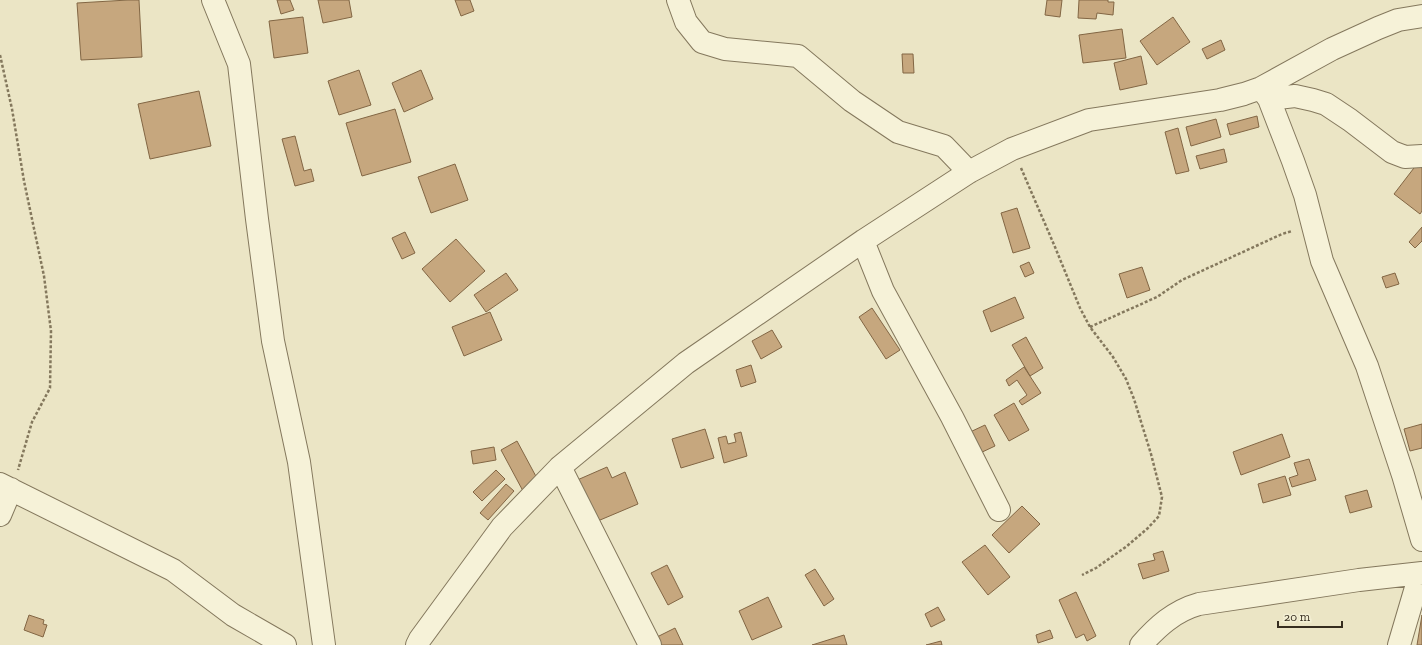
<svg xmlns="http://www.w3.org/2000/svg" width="1422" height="645" font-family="'Zilla Slab',serif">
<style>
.building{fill:#c6a77e;stroke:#826644}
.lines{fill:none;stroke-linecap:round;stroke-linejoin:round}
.minor-casing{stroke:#84785d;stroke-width:24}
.path{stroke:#84785d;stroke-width:2.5;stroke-dasharray:3 2;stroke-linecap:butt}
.minor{stroke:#f6f2d8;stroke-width:22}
</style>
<rect width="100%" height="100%" fill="#ebe5c5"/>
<path class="building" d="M128 0H139L142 57 81 60 77 3Z
M277 0H290L294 10 281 14Z
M318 0H349L352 17 323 23Z
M455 0H470L474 11 461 16Z
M1047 0H1062L1060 17 1045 15Z
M1079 0H1108V2H1114L1113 15 1097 13 1096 19 1078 18Z
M303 17 308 53 274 58 269 21Z
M1173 17 1190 42 1157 65 1140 41Z
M1122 29 1126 58 1083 63 1079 35Z
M1221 40 1225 50 1207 59 1202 49Z
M902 54H913L914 73H903Z
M1141 56 1147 84 1120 90 1114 63Z
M359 70 371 105 339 115 328 81Z
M421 70 433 99 404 112 392 83Z
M199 91 211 146 150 159 138 104Z
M395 109 411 162 362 176 346 123Z
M1257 116 1259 127 1230 135 1227 124Z
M1216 119 1221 137 1191 146 1186 127Z
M1178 128 1189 171 1176 174 1165 132Z
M295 136 304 171 311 169 314 181 295 186 282 139Z
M1224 149 1227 162 1200 169 1196 156Z
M455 164 468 200 431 213 418 177Z
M1417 164 1422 168V211L1420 214 1394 194Z
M1017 208 1030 248 1013 253 1001 213Z
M1422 227V241L1415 248 1409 242Z
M405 232 415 253 402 259 392 238Z
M456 239 485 271 450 302 422 269Z
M1029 262 1034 273 1025 277 1020 266Z
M1142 267 1150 290 1127 298 1119 274Z
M506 273 518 290 486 312 474 295Z
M1395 273 1399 284 1386 288 1382 277Z
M1015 297 1024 318 991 332 983 311Z
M872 308 900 350 886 359 859 317Z
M490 312 502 340 464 356 452 327Z
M772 330 782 347 761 359 752 341Z
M1026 337 1043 368 1030 376 1012 345Z
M751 365 756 382 741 387 736 370Z
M1024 367 1041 393 1022 405 1019 401 1027 395 1017 380 1009 386 1006 380Z
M1014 403 1029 430 1009 441 994 415Z
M1422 424V448L1410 451 1404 429Z
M985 425 995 446 978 454 968 433Z
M705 429 714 458 681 468 672 439Z
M741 432 747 456 724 463 718 438 726 436 728 444 736 442 734 434Z
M1282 434 1290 457 1241 475 1233 452Z
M517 441 539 482 523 491 501 450Z
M494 447 496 460 473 464 471 451Z
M1309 459 1316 480 1292 487 1289 478 1298 475 1294 463Z
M607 467 612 478 625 472 638 504 593 523 575 481Z
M496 470 505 479 482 501 473 492Z
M1285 476 1291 495 1263 503 1258 484Z
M506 484 514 491 488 520 480 513Z
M1367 490 1372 507 1350 513 1345 496Z
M1022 506 1040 524 1009 553 992 535Z
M985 545 1010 577 988 595 962 562Z
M1163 551 1169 571 1143 579 1138 564 1155 560 1153 554Z
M667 565 683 597 668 605 651 573Z
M815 569 834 599 824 606 805 575Z
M1076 592 1096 636 1087 641 1084 634 1076 638 1059 600Z
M768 597 782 627 752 640 739 611Z
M938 607 945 620 931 627 925 614Z
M29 615 44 620 43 624 47 625 43 637 24 630Z
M1422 615V645H1417Z
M675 628 683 645H656L653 639Z
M1050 630 1053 638 1038 643 1036 635Z
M844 635 847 645H812Z
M941 641 942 645H926Z"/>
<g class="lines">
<g class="minor-casing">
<path id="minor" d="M213 0 239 64 257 219 273 341 299 462 324 645
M678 0 686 22 702 42 725 49 798 56 852 101 898 132 944 146 969 172
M1261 88 1269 99 1293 161 1305 195 1322 261 1367 366 1403 475 1422 540
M1269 99 1295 96 1313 100 1326 104 1350 120 1392 152 1405 157 1422 156
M863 241 883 291 952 417 999 510
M560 467 650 645
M0 484 173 570 233 615 285 645
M0 515 11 489
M417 645 420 639 502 527 560 467 686 363 863 241 969 172 1012 149 1089 120 1220 100 1244 94 1261 88 1332 49 1378 28 1398 20 1422 16
M1141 645C1157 627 1174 611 1199 604L1359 580 1422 573
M1399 645 1420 574"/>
</g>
<path class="path" d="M0 55 12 109 24 181 44 276 51 331 50 388 32 422 18 470
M1021 168 1055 247 1080 308 1090 327 1113 357 1126 379 1134 399 1151 454 1162 497 1159 516 1148 528 1127 546 1096 568 1082 575
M1090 327 1157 297 1182 280 1282 234 1292 231"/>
<use href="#minor" class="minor"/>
</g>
<path d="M1278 621v6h64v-6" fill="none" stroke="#362d1f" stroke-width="2"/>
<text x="1284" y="621" font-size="12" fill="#362d1f" stroke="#f3efd4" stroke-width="3" paint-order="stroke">20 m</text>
</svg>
